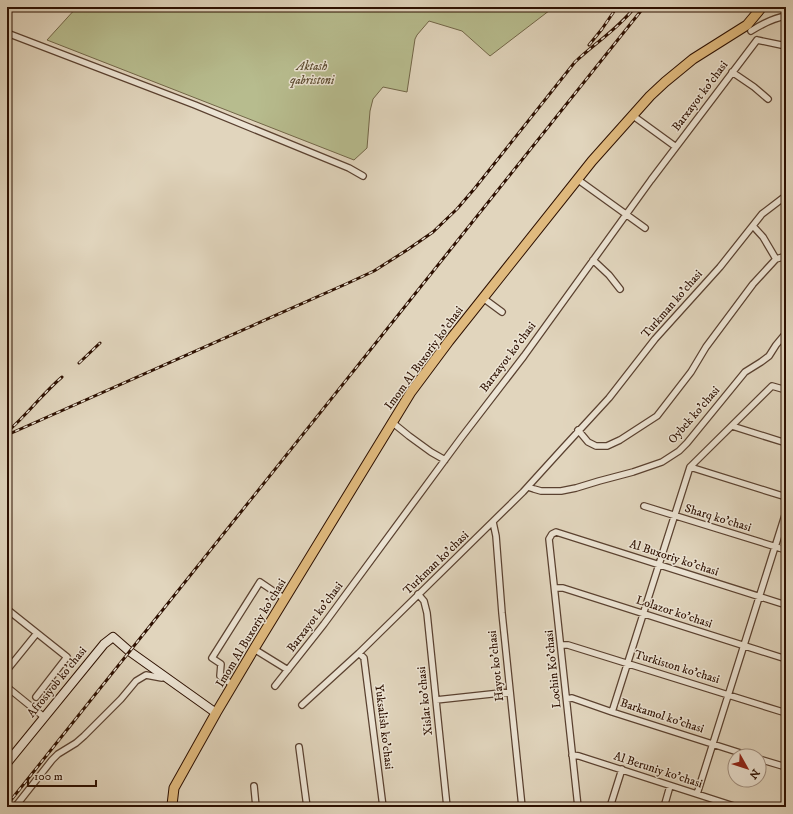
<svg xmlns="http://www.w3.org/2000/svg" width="793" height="814" font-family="'IM FELL DW Pica',serif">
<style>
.green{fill:#b7bc8e;stroke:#726648}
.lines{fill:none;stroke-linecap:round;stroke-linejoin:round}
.street-casing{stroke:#5a4130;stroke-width:8}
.secondary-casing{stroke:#2d1001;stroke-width:10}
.primary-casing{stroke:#2d1001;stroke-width:11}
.street{stroke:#ece4d4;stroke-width:5.5}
.secondary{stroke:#ece4d4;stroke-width:8}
.primary{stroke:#e0ba7e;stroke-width:9}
.rail-casing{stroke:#2d1001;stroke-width:3}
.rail{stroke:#ece4d4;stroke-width:1.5;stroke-dasharray:4.5;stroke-linecap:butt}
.labels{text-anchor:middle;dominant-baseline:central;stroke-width:3;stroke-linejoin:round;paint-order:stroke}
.park-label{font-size:12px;font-style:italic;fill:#5d4c32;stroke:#ece4d4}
.street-label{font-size:12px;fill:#2d1001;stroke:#ece4d4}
</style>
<rect width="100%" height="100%" fill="#e1d5bd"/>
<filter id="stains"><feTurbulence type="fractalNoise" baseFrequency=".005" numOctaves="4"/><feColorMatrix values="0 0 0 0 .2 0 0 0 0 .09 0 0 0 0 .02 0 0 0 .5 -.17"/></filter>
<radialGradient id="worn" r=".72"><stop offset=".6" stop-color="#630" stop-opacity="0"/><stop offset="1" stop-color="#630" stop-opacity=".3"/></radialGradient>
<path class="green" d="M77 7H554L490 56 462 31 429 21 417 35 415 39 407 92 383 87 373 99 370 111 367 148 354 160 47 40Z"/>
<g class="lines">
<g class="street-casing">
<path id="street" d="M751 31C762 24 773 18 786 16
M7 33 195 105 349 168 363 176
M757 40 786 46
M732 72 754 87 768 99
M632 115 676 147
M577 179 645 228
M753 226 763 237 776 259
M593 260 609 275 620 289
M483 298 502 312
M393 423 409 436 431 452 445 460
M732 426 786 443
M578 430 588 442 596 446H607L620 440 657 416 691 372 706 347 753 284 776 259 786 256
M690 467 786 497
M528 487 534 489 541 491H561L576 488 599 481 633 472 662 462 679 451 687 443 745 372 761 362 769 356 776 345 786 333
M644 506 786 550
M493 522 496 536 502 613 522 807
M555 588H563L786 659
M418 594 424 601 427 613 447 807
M7 611 8 610 67 657 36 697
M561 645H568L786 713
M254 649 288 670
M359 653 364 658 383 807
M7 670 37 633
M233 685 220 676 221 664 212 658 260 582 285 599
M275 686 324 624 461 438 524 356 651 180 757 40
M7 687 44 717
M567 699 572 698 612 712 750 756
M436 700 510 692
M302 705 359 653 523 492 563 448 609 398 655 339 720 267 762 214 783 198 786 196
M612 712 690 467 772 386 786 390
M299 747 307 807
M572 755 579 756 737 807
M759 759 786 767
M254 786 256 807
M697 794 786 512
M15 807 52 760 58 754 76 743 84 736 121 699 136 681 146 675 162 678 164 676
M578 807 549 539 552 534 556 532 786 605
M610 807 622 769
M664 807 670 786"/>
</g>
<g class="secondary-casing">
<path id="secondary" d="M7 763 104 644 113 637 129 651 216 713"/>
</g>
<g class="primary-casing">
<path id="primary" d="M173 807 172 805 174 788 216 713 254 649 411 392 449 341 592 161 650 96 665 82 693 59 747 25 762 7"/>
</g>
<use href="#street" class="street"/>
<use href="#secondary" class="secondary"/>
<use href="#primary" class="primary"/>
<g class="rail-casing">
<path id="rail" d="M589 45 602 29 617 7
M79 363 100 343
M7 432C27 415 42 394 62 377
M7 435 346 284 374 271 407 250 433 232 457 209 475 188 575 62C595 43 618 29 635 7
M7 805 644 7"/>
</g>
<use href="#rail" class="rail"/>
</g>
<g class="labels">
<g class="park-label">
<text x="312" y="66">Aktash<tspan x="312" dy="14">qabristoni</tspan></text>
</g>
<g class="street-label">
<text transform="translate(700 96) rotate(-53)">Barxayot ko'chasi</text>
<text transform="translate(672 304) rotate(-49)">Turkman ko'chasi</text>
<text transform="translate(508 357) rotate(-53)">Barxayot ko'chasi</text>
<text transform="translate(424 358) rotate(-54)">Imom Al Buxoriy ko'chasi</text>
<text transform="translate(694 415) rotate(-49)">Oybek ko'chasi</text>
<text transform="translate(718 518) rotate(17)">Sharq ko'chasi</text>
<text transform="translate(674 558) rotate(18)">Al Buxoriy ko'chasi</text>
<text transform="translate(436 563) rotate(-44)">Turkman ko'chasi</text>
<text transform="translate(674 612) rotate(18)">Lolazor ko'chasi</text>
<text transform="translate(315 617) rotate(-53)">Barxayot ko'chasi</text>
<text transform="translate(251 633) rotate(-59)">Imom Al Buxoriy ko'chasi</text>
<text transform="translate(496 666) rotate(-96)">Hayot ko'chasi</text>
<text transform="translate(677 667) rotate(17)">Turkiston ko'chasi</text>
<text transform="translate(553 669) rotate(-96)">Lochin Ko'chasi</text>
<text transform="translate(57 682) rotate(-51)">Afrosiyob ko'chasi</text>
<text transform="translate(425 701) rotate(-96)">Xislat ko'chasi</text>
<text transform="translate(662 716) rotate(18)">Barkamol ko'chasi</text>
<text transform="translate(384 727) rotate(83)">Yuksalish ko'chasi</text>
<text transform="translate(658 770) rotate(18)">Al Beruniy ko'chasi</text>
</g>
</g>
<rect width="793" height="814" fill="none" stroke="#e1d5bd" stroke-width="24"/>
<rect x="8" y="8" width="777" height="798" fill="none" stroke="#2d1001" stroke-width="2"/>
<rect x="12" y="12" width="769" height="790" fill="none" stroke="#2d1001"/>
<g transform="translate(747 768) rotate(129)"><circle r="19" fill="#ece4d4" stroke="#a08f80"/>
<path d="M0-3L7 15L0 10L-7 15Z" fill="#8f2418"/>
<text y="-6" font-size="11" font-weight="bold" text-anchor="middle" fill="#2d1001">N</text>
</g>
<path d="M28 780v6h68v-6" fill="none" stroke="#2d1001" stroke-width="2"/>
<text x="34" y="780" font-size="12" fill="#2d1001" stroke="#ece4d4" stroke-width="3" paint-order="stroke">100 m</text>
<rect width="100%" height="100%" filter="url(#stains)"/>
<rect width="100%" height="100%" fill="url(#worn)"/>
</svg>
